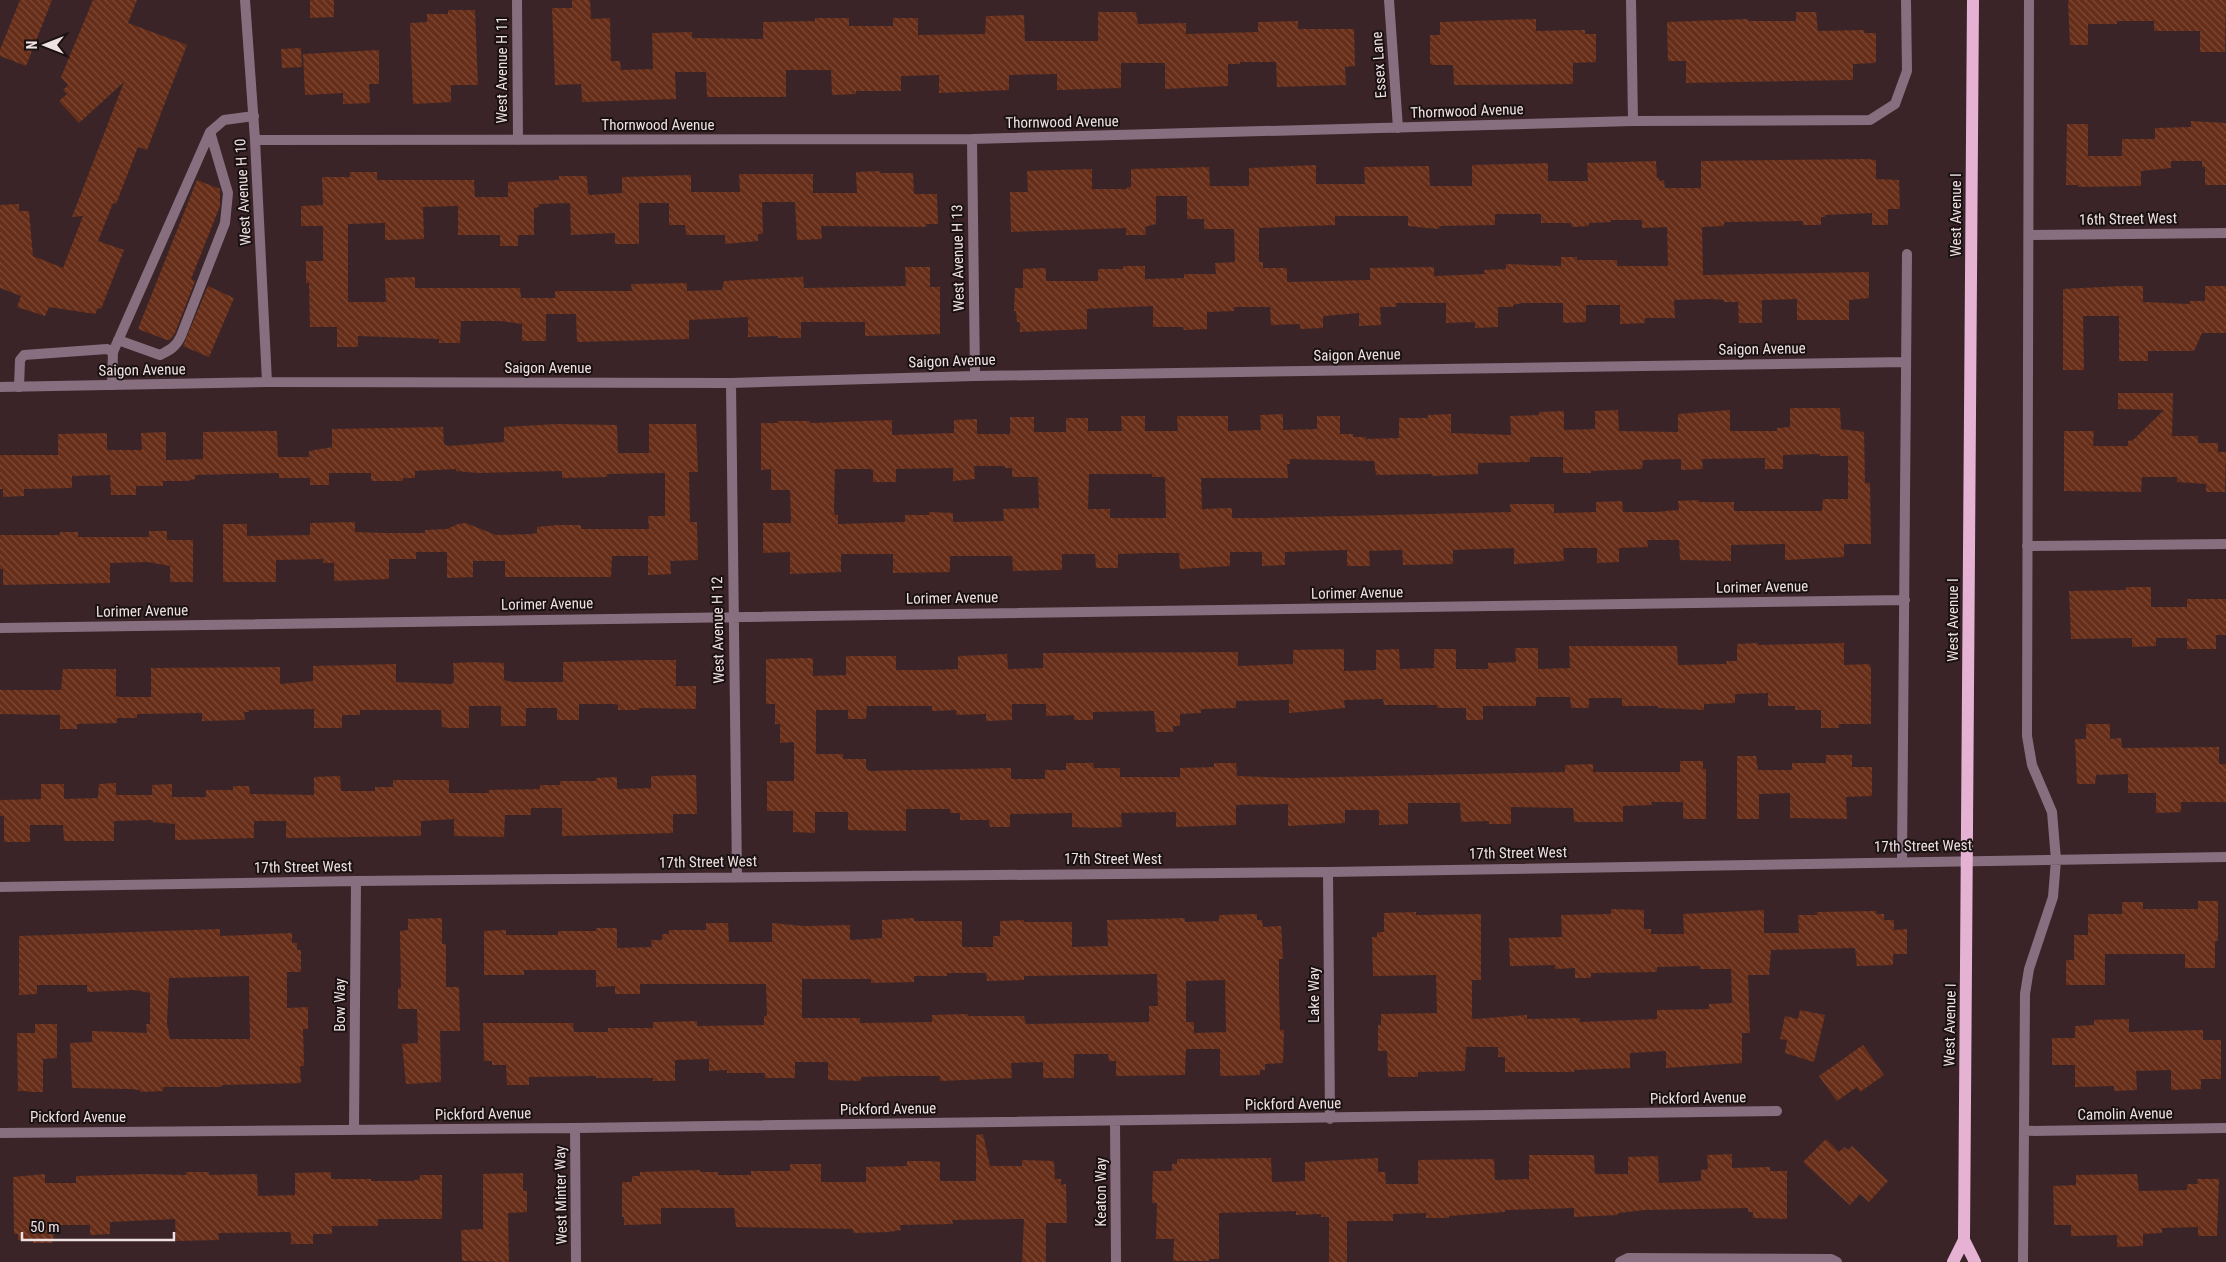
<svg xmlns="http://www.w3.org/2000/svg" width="2226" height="1262" font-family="'Roboto Condensed',sans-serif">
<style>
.building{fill:url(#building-back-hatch);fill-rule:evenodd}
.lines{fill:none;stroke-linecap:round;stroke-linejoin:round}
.lane{stroke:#886f7f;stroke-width:10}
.street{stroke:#886f7f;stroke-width:10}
.primary{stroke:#e6b2d4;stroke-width:12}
.labels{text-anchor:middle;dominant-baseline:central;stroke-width:4;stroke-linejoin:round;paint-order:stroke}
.street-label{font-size:15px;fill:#efe0e2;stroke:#1a1112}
</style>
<defs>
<pattern id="building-back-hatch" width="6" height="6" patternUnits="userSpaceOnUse" patternTransform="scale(1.25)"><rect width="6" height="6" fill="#662d18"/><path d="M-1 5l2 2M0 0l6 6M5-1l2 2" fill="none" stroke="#7c4b39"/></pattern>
</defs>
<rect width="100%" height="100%" fill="#3a2427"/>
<path class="building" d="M20 0H52L26 66 0 56V50Z
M93 0H137L128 23 187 45 147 150 138 147 116 204 113 203 98 241 124 250 101 309 98 308 95 314 49 307 45 316 17 307 21 296 0 288V205L19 204V211H29L33 256 63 268 83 216 72 217 124 82 79 123 59 101 67 94 63 90 68 85 61 77Z
M310 0H334V17L310 18Z
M572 0H590L591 19 610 18 611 61H620L621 70 653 69 652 33 692 32V38L763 39V22L815 21V18H849V26H893V18H918V35L985 34 986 16 1024 15 1025 41H1098V12H1136L1138 24 1186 23V34L1258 32V22L1298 21V29H1354L1355 66 1345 67 1346 85 1277 87 1276 62H1240V64H1228V86L1165 89V63H1121V88L1057 90V74L1009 75V90L939 93V75L901 76V91H856V94L832 95 831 70H786V97H707L706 72H675L676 99 582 102 581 84 555 85 552 8H572Z
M2068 0H2226L2225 52H2200V31H2154V21H2117V24H2088V45H2070Z
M448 10H475L478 85H451V102L413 104 410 23 427 22V14H448Z
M1796 12H1816L1818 31 1864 30V33H1876V61L1875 63 1853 64V80L1686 83V61H1668L1667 22 1748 19V21H1796Z
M1536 19V31L1585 30V34H1596V62L1573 63V84L1454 85 1453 65H1432L1430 63V35H1440V22Z
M301 48 302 67 282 68 281 49Z
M379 50V84H369L370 103 343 104V93L305 95 303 54Z
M2191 121 2226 123V185H2205V167H2202V161H2171V168L2141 171V186L2078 187V185H2066L2067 124H2088V156H2122V139H2155V128L2191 127Z
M1867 159 1876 160V179L1899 180 1900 209H1888V225H1872V213L1825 215V217H1821V225H1803V221L1724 222V226L1702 227 1703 275 1869 272V298L1849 300V320H1797V299L1762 300V323H1739L1738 302H1724V300L1709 299 1674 300 1675 318H1645V323L1620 324V305H1586V322L1563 323V303H1522L1513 305V307H1498V327L1475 328V322L1446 323V303H1396V307H1380L1381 325 1359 326V313L1325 316 1323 317V328L1300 329V324L1271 325 1270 307H1234V311L1207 312V329L1184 330 1183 327H1153V306L1087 309V329L1020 332V322H1017L1016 311H1014L1015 288H1023V269L1046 268V281H1098V269H1123V266H1145V279L1184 278V274H1216L1215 263 1235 262 1234 229H1204V219H1187V196H1156V224L1145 227 1146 235H1126V228L1011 232 1010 192H1028L1027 171 1092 169V189H1127V187H1131V169L1209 167 1210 186H1249V168L1316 165V184H1365L1364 167 1429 166 1430 186H1472V165L1548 163V181H1588L1587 163 1656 161 1657 178H1659V181L1664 180 1665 188H1701V161ZM1495 214H1541V223H1571L1572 227 1589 226V223L1611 222V220H1642V228L1667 227 1668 266H1617V260H1577V257H1561V266L1506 264V269L1484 270 1485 274 1434 276V267L1370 268V280L1287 282V268H1263V262H1259V228L1335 225V216H1408V226L1438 229 1440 226 1495 225Z
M880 171V173H913L914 194H937L938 224H926V227L821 226 822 239 797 240 795 202H762L763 234H758V241L725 244V235H686L685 225H669V203H639V244H615V233L571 235 570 203 539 204V207L534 208V235H518V246H500V235H458V206L423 207 424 239 385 240V223L348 224V302H386L385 278 415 277V288H520L521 298H555V291H632L631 284 687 283V291L722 290 724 281 780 278 803 277 804 288 906 286 905 267H930V287H940V334L865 336V322H801V338H778V336L748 337V317L689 320V339L577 342 576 314H546V341H522V324L500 321H461L460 343H439V339L358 336V347H337V327H310L309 283H306V261H323V226H301V206L323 205 322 177H350V172H377V180H474L475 197H508V182L559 180V176H587L588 193 590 195 622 193V177L691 175V192H740L739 174H813V193H857L856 172Z
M197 180 220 189V206L191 279 195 281 175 333 170 340H167L138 329Z
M208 286 234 298 209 357 183 346Z
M2121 286H2143V302L2190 304V301H2205V286H2226V333H2202L2194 351H2148V361H2119V316H2083L2084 370H2063V289Z
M2118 393H2173L2172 436H2198V443H2218V452H2226L2225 492H2206V484L2177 482V477H2142L2141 492 2064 491V431H2094L2093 446H2128V441L2133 440 2164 410 2118 409Z
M1790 408H1840L1841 429 1864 432 1865 483H1870L1871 544H1844V557L1785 560V544L1731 545V561L1680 560 1679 540H1647L1648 547 1619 548V562L1597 563V548H1563L1564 561 1514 564V548L1453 550V564L1403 565 1402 550 1369 551 1370 566H1347V550L1312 551 1285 552V565L1262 566V552H1230V566L1180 569 1179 553H1151L1118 554V568H1096L1095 554H1062V570L1013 571 1012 556H950V572L893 573V554H841V572L790 574V552L763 553V523H791L790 490H771V469L761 470V423H778V421H810V423L892 420V435L954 433V420L977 419V434H1010V417H1034V432H1066V418H1088V431H1122L1121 416H1145V431H1178L1177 416H1228V431L1261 430 1260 415 1283 414V430L1317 429V416H1340V434H1353V437H1366V439L1399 438V418H1428V415L1451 414V433L1511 435 1510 416 1539 415V412L1564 411V430L1595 429V411L1618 410 1619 431 1678 432V414L1730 410V431H1777V428L1790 427ZM1820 454V456H1848V499H1823L1822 511H1734V502H1699V500L1678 501 1679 510 1655 512H1623L1622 501 1596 502V512L1554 513V504H1510L1511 512 1263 518H1232V508L1202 509 1201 478H1288L1287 464H1290V459L1374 461 1376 475 1432 474V476L1478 474V463L1530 462V457H1563V473H1591V471L1642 469 1643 460 1681 459V470L1703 469 1702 459 1765 458V469H1783V455ZM974 466H1005V468H1012V477H1038L1039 508 1003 509 1004 521 955 522 953 521V513L929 512V515H905V522L838 524V515H835L834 511 835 469H870L873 470V482H896V469L953 468V481L975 479ZM1089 474H1152V477H1165L1166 518H1110V509H1088Z
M557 424 617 425 618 453H649V424H696L698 472H689L690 522H697L698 560 670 561 671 574 648 575V556H612L611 577H505V561H473V577L447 578V552H416V559H389V579L334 581V563H323V559L276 560V582H223V524H247V536L310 535V523L355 522V532L384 533H425V530L447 529 458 524 466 523 496 535 531 534 537 533V527L557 525H581V529H649L648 516H665V473L607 474V477L562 478V471L478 473 456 471V469L415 471V478H403V481H371V473H329V485H310V478H279V473L195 475V479L187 481H163V486H136V495H111L110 475 72 476V488L24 489V496L3 497V489H0V455H58V434L107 433V450H142L141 433 166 432V460L203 459V432L277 431 278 457H309V451L332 447V429L443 427 444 444 448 446 504 442V427Z
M149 531H167V540H193V582H170V566L148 562 110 563V583L3 585V569H0V535H60V532H78V537H149Z
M2126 587H2151V607H2187V599H2226V635H2216V649H2187V638H2156V646L2132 647V638L2071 639 2069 591 2126 590Z
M1758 643V645L1844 643V665L1869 664 1871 668V724H1839V728H1821V710H1795V706H1768V693L1735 694V703L1704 704V710L1658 708V706H1622V698H1589V708H1571L1570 697H1536V706H1483V720H1466V708H1437V705H1384L1383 699 1344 700 1345 708 1289 713V700L1236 701V708L1201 709V713L1180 714V726H1173V732H1156L1154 711 1093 712V720H1074V715L1046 716V704H1012V720L986 721V714L956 715V710L932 711V706H867L866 719H848V710H816V754H843V759H866V768L869 771 1011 768V779H1045V770H1066V763H1093L1094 768H1120V777H1180V768L1214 767V763H1236L1237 776 1292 778 1565 772V765L1593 764V772H1680V761H1703V769H1706V819H1683V802H1651L1652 805 1623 806V822H1574L1573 808 1511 807V824H1489V821L1461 822 1460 803H1408V824L1379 825V810H1345V823L1288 826V804L1236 805V825L1176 827V812L1121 813 1122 827 1100 828 1072 827V813L1010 814V827H990L989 820H960V813H950V809H906V831L848 830V812H815V833L793 832V811H767V781H794V742L780 743V724H775V704H766V659L813 658V676L846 675V656H896V670H931L958 669V656L1007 654 1008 669 1043 668V653L1238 652V666L1293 664V650L1344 649V671L1376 670V650L1399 649 1400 669 1434 668V649H1456V669H1488V663L1516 662 1515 648H1538V669L1570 668 1569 646H1677L1678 665 1727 664 1726 661H1737V644Z
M647 660H676V686H696V709L639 708V710H618V705L614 704H579V720H557V708H526V726H501V706H469V728H450L442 727 441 710H360V715H342V728H314V709L249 710V712H244L245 720 202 721V713L137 714V718H117V723L77 724V729H60V715L0 714V690H61L63 669H116V696L120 697H151V668L280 667V684L313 681V666L396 664V682L452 684 454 680 453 663 475 662 504 663V680L512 682H563V662Z
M2086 724H2110V739L2121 738 2122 748 2219 747V764H2226V802H2181V812L2156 813V793H2128V774L2096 775 2095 784H2077L2075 739H2086Z
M1826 755H1852V767H1872V796L1846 797 1847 819 1790 818V793L1759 794V819H1737V756H1756L1758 770H1792V763H1826Z
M696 775 697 814H673V833L562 836V808H531V815H505L504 837 454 836V819L421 821V836L286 838V821H254V838L175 840V824L153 822V820L114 821V841H64L63 825H30V842H4V816H0V800L41 799V784H64V799L98 798 99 784 116 783V795H152V785L172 784V797H206V790H233V786H249L250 794 314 795V777L340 776 341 791H375V787H393V780H449V793H489V790L540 789V785H560V781H596V778L617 777V789L651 788V776Z
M2198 901H2218V941H2215V968H2185V954H2105V985H2066V960H2074V935H2088V914H2122V902H2143V909H2198Z
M1611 909 1644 910V929H1651V934H1684L1683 914 1764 910V933H1799L1798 915H1817V912L1876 911V914H1884V920H1894V930L1907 929V954H1893V965L1857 966 1855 948 1771 950 1769 975H1748L1750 1033H1742V1063L1666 1068V1051L1630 1053V1068L1574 1070V1072H1505V1057H1498V1047H1466L1465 1071 1418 1072V1077H1388L1387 1051H1378V1025H1381V1014L1437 1013 1436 975 1373 976 1372 937H1377V932H1384V913L1416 912V915L1481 914V980H1472V1018L1475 1019 1527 1015V1019L1580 1018V1022L1657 1019V1010L1709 1009V1004L1732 1003 1731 969H1700V966L1657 967V972L1591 973V978H1575V968L1555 969V965L1510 966 1509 938 1562 937 1561 915 1611 914Z
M1257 914V920H1262L1263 927 1281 926 1283 959H1279V992L1280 1030H1284L1283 1063 1265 1064V1070H1260V1075L1220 1076V1049H1186L1185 1075 1116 1076V1061H1109L1108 1054H1074V1078H1043V1062L1011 1063 1012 1078 940 1081V1076H896L861 1077V1081L828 1080V1062H795V1078H765V1073H727V1070L709 1071V1059L675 1060V1081H653V1078H596V1076L529 1077V1085H507L506 1065H492V1061H484L483 1023H573L574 1032H608V1028H653V1022L697 1021V1026L764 1025V1016H767L766 984H640V994H615V986L596 987V970H524V975H484V931L506 930V935H558V931H596V928H617V948L652 947 651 940H662V934H669V930H706V923H728L729 942H772V923L803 926 850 925V940L882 938V920L914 918V921H962V947H993V936H1000V921L1024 920V922H1072V947L1108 946 1107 920 1185 918V922L1219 921V915ZM947 973H986L987 981 1024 980V976L1157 974 1158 1006H1149V1022L1026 1024 1024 1016H968V1014L932 1015V1022L860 1023V1018H802V979H871V983L914 982V976H947ZM1225 980 1226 1032 1194 1033V1022H1186V981Z
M442 918V944H446V987H459L460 1031H440L441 1082 406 1084 402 1044 418 1043 417 1009H398V988H401L400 931 408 930V919Z
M220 929V936L292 933V943H297V950H301V972H287V1008L308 1007V1029H303L304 1066H300L301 1083 222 1085V1087H163V1091L140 1092V1090L130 1089 72 1088 70 1043 92 1042V1031L147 1033 146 1024H150V993L135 990 87 992V985H37V994L19 995V936ZM249 976 250 1039H170L167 1023 169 978Z
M1800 1010 1825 1015 1814 1062 1785 1053 1787 1040 1780 1039 1785 1016 1798 1019Z
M2129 1019V1032L2203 1030V1040H2221V1079H2201V1089L2171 1090V1070L2136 1071 2137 1090 2114 1091V1086L2075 1087V1065H2052V1038H2075V1026L2094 1025V1020Z
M35 1024H57V1058L43 1059V1092H28V1091H18L17 1033H35Z
M1863 1045 1884 1075 1860 1092 1857 1087 1837 1101 1819 1076Z
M983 1134 990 1166H1022V1160L1054 1161 1055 1179H1061V1185L1066 1184 1067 1223H1046V1262H1022L1024 1219 952 1220 953 1224 900 1225 901 1230 889 1232 853 1233V1229L736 1227 734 1208H661V1224L624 1225V1217H622V1182H632V1176H640V1172L700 1170V1172H718V1175H751V1171H790V1164H821V1182H866V1167L907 1166V1161H930L940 1162V1181H976V1135Z
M1826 1139 1839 1152 1844 1147 1848 1150 1852 1146 1888 1181 1869 1202 1860 1194 1850 1205 1803 1162Z
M1732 1154V1168L1770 1167V1171H1787V1219L1753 1218V1212H1748V1208L1645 1210 1618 1213V1215L1574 1217V1208L1505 1210V1212L1449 1216V1218H1426V1213L1393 1214V1221H1347V1262H1329V1217H1321V1214L1296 1215V1211L1219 1213V1259H1209V1261H1173L1174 1239H1156L1157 1203H1152L1153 1171H1172V1164H1177V1159L1271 1158 1272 1182 1305 1181V1162L1378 1158V1172H1385L1386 1184H1418V1160L1494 1159 1495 1180 1529 1179V1155H1594L1595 1174H1628V1157L1658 1156 1659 1183 1701 1181V1170L1708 1169 1707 1155Z
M186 1172H209V1175L257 1174 258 1196 295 1195V1173L331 1172V1179H371V1181H412L420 1179V1175H442V1219H378V1226H332V1234H313V1244H291V1234L289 1232 218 1233 219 1240 176 1241 175 1219 110 1222V1234L90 1235V1225H54L53 1243H33V1239L18 1240V1234H14L13 1177 45 1174V1183H76V1176L147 1174 186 1175Z
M523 1173V1191H527V1212L508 1213 509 1262 462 1261 461 1230 483 1229V1174Z
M2137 1174 2139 1191 2187 1190V1184H2198L2197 1179H2219L2217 1236H2198V1227L2162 1228V1233L2143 1234V1246L2117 1247V1235L2071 1236V1225H2054L2053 1186 2076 1185V1175Z"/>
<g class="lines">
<path class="lane" d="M118 340 160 355C170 350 176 347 181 336L225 223 228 193 210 132
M112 385 113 352 210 132 224 120 254 116
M19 387 20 360 24 355 107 349 113 352
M1620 1262 1628 1258 1831 1259 1837 1262"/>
<path class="street" d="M245 0 255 140 267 382
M517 0 518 140
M1389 0 1398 128
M1631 0 1633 121
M972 139 975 376
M255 140 972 139 1633 121 1870 120 1895 104 1907 71 1906 0
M2030 235 2226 233
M731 383 737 877
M0 387 267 382 731 383 975 376 1905 362
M2027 546 2226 544
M0 628 1905 600
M1902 862 1907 254
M1328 872 1330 1119
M0 887 356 881 1328 872 2226 857
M1115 1121 1116 1262
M575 1128 576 1262
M354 1130 356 881
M2024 1131 2226 1128
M0 1133 575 1128 1777 1111
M2023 1262 2025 994 2029 969 2053 897 2056 860 2052 812 2032 765 2027 736 2029 0"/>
<path class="primary" d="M1964 1240 1975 1262
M1953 1262 1964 1240 1973 0"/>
</g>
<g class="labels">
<g class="street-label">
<text transform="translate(1379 65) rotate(-94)">Essex Lane</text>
<text transform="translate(502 70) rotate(-90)">West Avenue H 11</text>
<text transform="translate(1467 111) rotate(-2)">Thornwood Avenue</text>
<text transform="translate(1062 122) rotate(-1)">Thornwood Avenue</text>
<text x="658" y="125">Thornwood Avenue</text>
<text transform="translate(243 192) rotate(-93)">West Avenue H 10</text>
<text transform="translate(1956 215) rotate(-90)">West Avenue I</text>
<text transform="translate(2128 219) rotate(-1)">16th Street West</text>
<text transform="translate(958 258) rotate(-91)">West Avenue H 13</text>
<text transform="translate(1762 349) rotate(-1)">Saigon Avenue</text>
<text transform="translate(1357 355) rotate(-1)">Saigon Avenue</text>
<text transform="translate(952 361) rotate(-2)">Saigon Avenue</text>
<text x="548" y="368">Saigon Avenue</text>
<text transform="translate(142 370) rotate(-1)">Saigon Avenue</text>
<text transform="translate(1762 587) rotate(-1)">Lorimer Avenue</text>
<text transform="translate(1357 593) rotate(-1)">Lorimer Avenue</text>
<text transform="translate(952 598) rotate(-1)">Lorimer Avenue</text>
<text transform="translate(547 604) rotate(-1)">Lorimer Avenue</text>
<text transform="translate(142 611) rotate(-1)">Lorimer Avenue</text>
<text transform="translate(1953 620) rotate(-90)">West Avenue I</text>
<text transform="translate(718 630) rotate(-91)">West Avenue H 12</text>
<text transform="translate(1923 846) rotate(-1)">17th Street West</text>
<text transform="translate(1518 853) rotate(-1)">17th Street West</text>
<text x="1113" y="859">17th Street West</text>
<text transform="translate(708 862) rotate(-1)">17th Street West</text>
<text transform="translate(303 867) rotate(-1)">17th Street West</text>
<text transform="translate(1314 995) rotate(-90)">Lake Way</text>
<text transform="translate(340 1005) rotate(-90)">Bow Way</text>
<text transform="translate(1950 1025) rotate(-89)">West Avenue I</text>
<text transform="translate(1698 1098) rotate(-1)">Pickford Avenue</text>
<text transform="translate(1293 1104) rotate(-1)">Pickford Avenue</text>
<text transform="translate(888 1109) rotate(-1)">Pickford Avenue</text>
<text transform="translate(483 1114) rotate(-1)">Pickford Avenue</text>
<text transform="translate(2125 1114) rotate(-1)">Camolin Avenue</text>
<text x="78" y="1117">Pickford Avenue</text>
<text transform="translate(1101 1192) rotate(-90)">Keaton Way</text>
<text transform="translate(561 1195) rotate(-91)">West Minter Way</text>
</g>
</g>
<g transform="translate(45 45) rotate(270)" stroke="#1a1112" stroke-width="4" paint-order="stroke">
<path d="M0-4L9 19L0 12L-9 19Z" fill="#efe0e2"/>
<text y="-8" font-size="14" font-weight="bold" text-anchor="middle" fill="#efe0e2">N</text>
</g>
<path d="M22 1232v8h152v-8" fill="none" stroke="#efe0e2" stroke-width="2.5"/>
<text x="30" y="1232" font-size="15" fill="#efe0e2" stroke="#1a1112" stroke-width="4" paint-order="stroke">50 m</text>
</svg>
